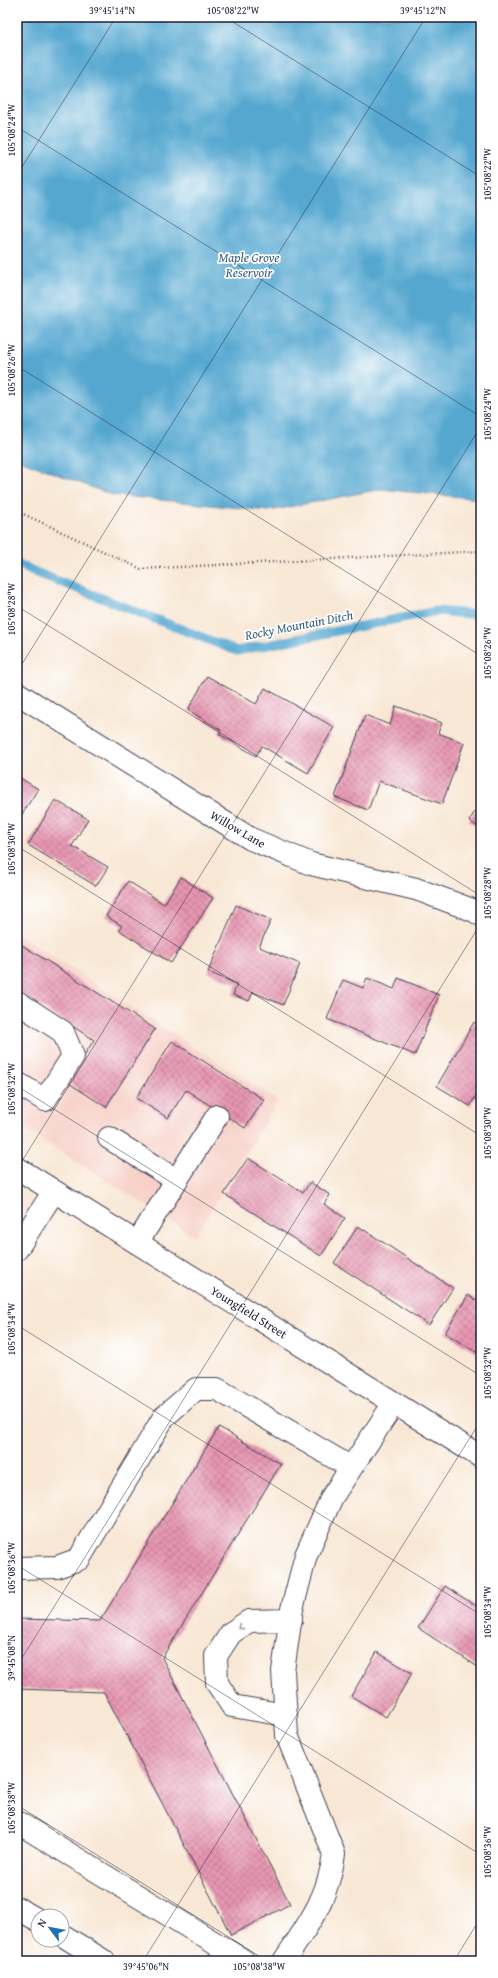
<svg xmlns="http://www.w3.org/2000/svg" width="498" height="1978" font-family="'Gentium Book Plus',serif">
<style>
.built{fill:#f7d1c8}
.water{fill:#55a7d0;stroke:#3c6486}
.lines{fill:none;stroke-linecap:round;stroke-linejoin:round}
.stream{stroke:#55a7d0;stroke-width:9}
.building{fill:url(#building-cross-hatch)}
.minor-casing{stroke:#424052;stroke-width:24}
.path{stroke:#424052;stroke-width:2.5;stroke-dasharray:1 3;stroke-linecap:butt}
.minor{stroke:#fff;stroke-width:22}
.oneway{stroke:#9c9ca7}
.ticks{fill:none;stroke:#22223b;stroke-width:1;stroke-opacity:0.45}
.labels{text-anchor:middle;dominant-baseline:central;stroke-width:3.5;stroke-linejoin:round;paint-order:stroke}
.street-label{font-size:12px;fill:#22223b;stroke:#fff}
.water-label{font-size:13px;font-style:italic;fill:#395e7e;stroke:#fff}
.neatline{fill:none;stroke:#22223b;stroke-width:1.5}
.ticks-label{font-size:10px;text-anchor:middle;fill:#22223b}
</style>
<defs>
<pattern id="building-cross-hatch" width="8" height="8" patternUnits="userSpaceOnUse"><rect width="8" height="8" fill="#e796b1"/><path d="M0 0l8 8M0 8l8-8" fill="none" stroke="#bb7a91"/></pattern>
</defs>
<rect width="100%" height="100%" fill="#fff"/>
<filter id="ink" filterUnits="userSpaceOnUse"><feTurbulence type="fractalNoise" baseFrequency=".025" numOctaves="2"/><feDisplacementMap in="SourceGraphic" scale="8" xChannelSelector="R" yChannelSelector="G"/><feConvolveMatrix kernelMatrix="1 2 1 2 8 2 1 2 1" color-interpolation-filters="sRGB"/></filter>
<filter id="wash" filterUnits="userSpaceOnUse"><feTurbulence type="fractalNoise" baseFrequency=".012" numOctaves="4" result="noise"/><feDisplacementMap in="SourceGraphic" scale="16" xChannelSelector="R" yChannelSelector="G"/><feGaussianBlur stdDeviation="0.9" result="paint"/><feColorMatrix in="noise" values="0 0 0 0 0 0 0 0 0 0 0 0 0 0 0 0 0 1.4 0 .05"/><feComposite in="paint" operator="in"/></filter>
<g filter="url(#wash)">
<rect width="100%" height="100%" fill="#f8e7d4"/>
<path class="built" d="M17 934 278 1101 195 1236 17 1124Z"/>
<path class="water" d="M17 17H481V499L381 489 269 511 112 495 17 459Z"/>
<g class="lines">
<path class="stream" d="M17 563 35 572 237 651 437 611 481 615"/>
</g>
<g id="blocks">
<path class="building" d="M207 676 256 704 265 688 334 727 308 773 262 746 256 756 219 734 221 730 188 710Z
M396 706 442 723 438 733 464 743 442 804 379 781 368 810 335 797 365 715 390 725Z
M17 776 38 789 17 822Z
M55 800 88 819 72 846 108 867 96 886 28 845Z
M481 802V829L469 821Z
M181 877 213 898 171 963 119 930 122 926 106 916 128 881 164 904Z
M236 905 271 920 259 947 300 964 283 1005 253 992 249 1001 233 995 237 984 208 972Z
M17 942 155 1029 106 1107 67 1082 94 1040 17 991Z
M367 978 394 989 398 978 439 995 415 1055 327 1019 343 980 363 988Z
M474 1022 481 1026V1092L479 1091 470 1106 437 1086Z
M172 1041 264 1100 245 1128 186 1090 168 1118 136 1098Z
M248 1158 303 1193 310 1182 330 1195 324 1204 345 1218 321 1256 224 1194Z
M358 1226 453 1288 429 1325 334 1263Z
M468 1295 481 1303V1355L445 1333Z
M219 1427 281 1464 162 1658 290 1904 231 1935 104 1692 17 1689V1619L100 1621Z
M445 1586 481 1609V1629L479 1633 481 1634V1669L418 1628Z
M377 1652 412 1673 386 1717 351 1696Z"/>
</g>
</g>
<g filter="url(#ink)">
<use href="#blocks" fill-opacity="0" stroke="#424052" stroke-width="1"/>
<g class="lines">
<g class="minor-casing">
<path id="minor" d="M17 693 251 839 311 864 416 889 475 911 481 915
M17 1002 63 1032 73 1056 45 1100 17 1083
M109 1138 176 1180
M17 1168 481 1457
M137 1243 217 1116
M17 1249 54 1191
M17 1568 57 1567 79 1559 164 1417 196 1389H217L350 1467
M286 1715 232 1706 217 1683 216 1656 231 1633 249 1621 291 1620
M17 1822 244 1961
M17 1908 38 1920
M62 1935 104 1961
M284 1961C308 1924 328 1900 334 1854L287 1735 283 1671 292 1609 306 1555 332 1497 394 1403"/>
</g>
<path class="path" d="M17 511 141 569 481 551"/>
<use href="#minor" class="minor"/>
</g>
<defs><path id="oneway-chevron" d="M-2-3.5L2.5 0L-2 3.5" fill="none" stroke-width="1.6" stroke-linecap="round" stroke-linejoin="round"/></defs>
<use class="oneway" href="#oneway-chevron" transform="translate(240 1627) rotate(144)"/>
</g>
<path class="ticks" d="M225 17 481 177M17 127 481 417M17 175 116 17M17 366 481 656M17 606 481 896M17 672 426 17M17 846 481 1136M17 1086 481 1376M17 1169 481 426M17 1325 481 1615M17 1565 481 1855M17 1666 481 923M17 1805 267 1961M143 1961 481 1420M454 1961 481 1917"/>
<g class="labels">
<g class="street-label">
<text transform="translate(238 829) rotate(30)">Willow Lane</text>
<text transform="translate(249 1312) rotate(32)">Youngfield Street</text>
</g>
<g class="water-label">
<text x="249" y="257">Maple Grove<tspan x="249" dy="15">Reservoir</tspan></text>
<text transform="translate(299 625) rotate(-11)">Rocky Mountain Ditch</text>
</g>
</g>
<rect width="498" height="1978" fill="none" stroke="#fff" stroke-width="44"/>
<g transform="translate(50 1928) rotate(302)"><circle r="19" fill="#ffffff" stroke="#a7a7b1"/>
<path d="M0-3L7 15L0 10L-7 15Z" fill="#1f6fb2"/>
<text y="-6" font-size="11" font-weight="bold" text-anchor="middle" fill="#22223b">N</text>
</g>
<rect x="22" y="22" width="454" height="1934" class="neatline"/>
<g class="ticks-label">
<text x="112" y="14">39°45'14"N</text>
<text x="233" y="14">105°08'22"W</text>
<text x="423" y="14">39°45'12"N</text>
<text transform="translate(11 130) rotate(-90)" y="4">105°08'24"W</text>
<text transform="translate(487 174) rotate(-90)" y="4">105°08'22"W</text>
<text transform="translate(11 370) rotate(-90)" y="4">105°08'26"W</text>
<text transform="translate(487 414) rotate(-90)" y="4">105°08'24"W</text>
<text transform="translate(11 609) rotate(-90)" y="4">105°08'28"W</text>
<text transform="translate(487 653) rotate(-90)" y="4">105°08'26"W</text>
<text transform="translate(11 849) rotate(-90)" y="4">105°08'30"W</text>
<text transform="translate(487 893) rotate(-90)" y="4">105°08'28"W</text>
<text transform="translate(11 1089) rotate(-90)" y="4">105°08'32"W</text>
<text transform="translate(487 1133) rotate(-90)" y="4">105°08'30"W</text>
<text transform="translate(11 1329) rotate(-90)" y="4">105°08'34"W</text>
<text transform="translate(487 1373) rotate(-90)" y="4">105°08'32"W</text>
<text transform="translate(11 1568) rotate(-90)" y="4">105°08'36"W</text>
<text transform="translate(487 1612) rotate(-90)" y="4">105°08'34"W</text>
<text transform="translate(11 1658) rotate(-90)" y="4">39°45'08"N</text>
<text transform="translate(11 1808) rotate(-90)" y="4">105°08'38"W</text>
<text transform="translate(487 1852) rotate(-90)" y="4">105°08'36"W</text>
<text x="146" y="1970">39°45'06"N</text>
<text x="259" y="1970">105°08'38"W</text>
</g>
</svg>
